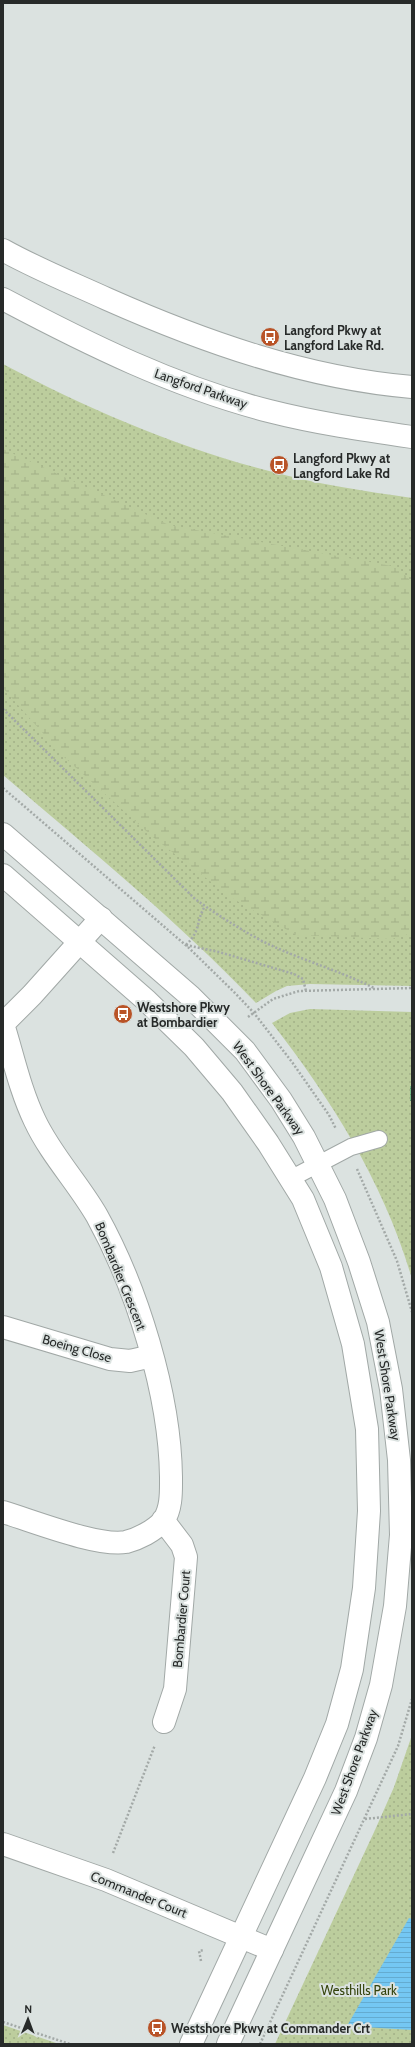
<svg xmlns="http://www.w3.org/2000/svg" width="415" height="2047" font-family="Cabin,sans-serif">
<style>
.grass{fill:url(#grass-dots)}
.wetland{fill:url(#wetland-marsh)}
.water{fill:url(#water-rules)}
.building{fill:url(#building-back-hatch)}
.lines{fill:none;stroke-linecap:round;stroke-linejoin:round}
.service-casing{stroke:#a1a8a6;stroke-width:18}
.minor-casing{stroke:#a1a8a6;stroke-width:24}
.secondary-casing{stroke:#a1a8a6;stroke-width:24}
.path{stroke:#a3a9a7;stroke-width:2.5;stroke-dasharray:2 2;stroke-linecap:butt}
.service{stroke:#fff;stroke-width:16}
.minor{stroke:#fff;stroke-width:22}
.secondary{stroke:#fff;stroke-width:22}
.labels{text-anchor:middle;dominant-baseline:central;stroke-width:4;stroke-linejoin:round;paint-order:stroke}
.poi-label{font-size:13px;font-weight:bold;fill:#272a29;stroke:#dbe2e0;text-anchor:start}
.street-label{font-size:13px;fill:#272a29;stroke:#dbe2e0}
.park-label{font-size:13px;fill:#35440d;stroke:#dbe2e0}
</style>
<defs>
<pattern id="grass-dots" width="8" height="8" patternUnits="userSpaceOnUse"><rect width="8" height="8" fill="#bccd9d"/><path d="M2 2h.1M6 6h.1" fill="none" stroke="#a2b087" stroke-width="1.8" stroke-linecap="round"/></pattern>
<pattern id="wetland-marsh" width="20" height="14" patternUnits="userSpaceOnUse"><rect width="20" height="14" fill="#bccd9d"/><path d="M1 5h8M5 5V1M11 12h8M15 12V8" fill="none" stroke="#a2b087"/></pattern>
<pattern id="water-rules" width="6" height="5" patternUnits="userSpaceOnUse"><rect width="6" height="5" fill="#74c7f3"/><path d="M0 2.5h6" fill="none" stroke="#64abd0"/></pattern>
<pattern id="building-back-hatch" width="6" height="6" patternUnits="userSpaceOnUse"><rect width="6" height="6" fill="#77bc88"/><path d="M-1 5l2 2M0 0l6 6M5-1l2 2" fill="none" stroke="#62996f"/></pattern>
</defs>
<rect width="100%" height="100%" fill="#dbe2e0"/>
<path class="grass" d="M3 364C88 409 176 447 269 471 316 484 364 491 412 498V986L310 984 287 986 276 991 256 1003C178 921 89 849 3 775Z
M310 1009 412 1012V1279C385 1185 332 1100 272 1023L290 1013Z
M412 1735V2044H275L375 1830 394 1787Z
M3 2025 59 2044H3Z"/>
<path class="wetland" d="M3 449 169 525 397 567 412 582V933L392 939 296 935 232 898 154 838 64 757 3 688Z"/>
<path class="water" d="M409 1918 412 1919V2030L347 2026Z"/>
<path class="building" d="M410 1086H412V1101H410Z"/>
<g class="lines">
<g class="service-casing">
<path id="service" d="M290 1179 351 1147 379 1139"/>
</g>
<g class="minor-casing">
<path id="minor" d="M3 1024 32 995 101 918
M3 1327 110 1359 130 1361 152 1356
M3 1512C33 1521 98 1547 126 1542 138 1539 154 1531 163 1521 172 1509 171 1490 171 1477 170 1394 137 1288 97 1216 78 1183 51 1155 35 1121 20 1090 13 1056 3 1024
M163 1520 182 1545 186 1557 175 1689 164 1722
M3 1844 106 1880 272 1950"/>
</g>
<g class="secondary-casing">
<path id="secondary" d="M3 250C37 269 72 283 107 299 204 342 306 378 412 387
M3 299C88 344 175 387 269 411 316 423 364 430 412 437
M3 834 190 996 245 1051 281 1100 304 1137 335 1199 359 1262 378 1322 391 1389 399 1460 401 1535 395 1606 381 1685 366 1738 346 1791 228 2044
M3 875 147 1001 194 1047 232 1092 268 1143 303 1199 331 1267 353 1344 367 1429 369 1511 364 1588 352 1669 337 1724 315 1778 191 2044"/>
</g>
<path class="path" d="M3 709 195 899C216 914 238 928 262 941 298 959 338 970 374 988
M3 788 189 948 235 993 254 1013 292 1062 329 1115 336 1129
M186 945 219 952 294 974 303 979 306 991
M186 945C202 929 195 923 205 906
M248 1017 273 999 299 991 412 988
M357 1169 397 1261 412 1312
M365 1819 412 1814
M113 1853 155 1745
M201 1961 199 1951 204 1950
M3 2022 70 2044
M260 2044 398 1746 412 1699"/>
<use href="#service" class="service"/>
<use href="#minor" class="minor"/>
<use href="#secondary" class="secondary"/>
</g>
<defs>
<g id="bus-disc" transform="scale(1)"><circle r="9.5" fill="#b95327" stroke="#dbe2e0"/><path d="M-5-6H5V4H4V6H2V4H-2V6H-4V4H-5ZM-3.5-4V0h7V-4ZM-3.5 1.2v1.5H-2V1.2ZM2 1.2v1.5H3.5V1.2Z" fill="#fff"/></g>
</defs>
<g fill-rule="evenodd">
<use href="#bus-disc" x="270" y="337"/>
<use href="#bus-disc" x="279" y="465"/>
<use href="#bus-disc" x="123" y="1014"/>
<use href="#bus-disc" x="157" y="2028"/>
</g>
<g class="labels">
<g class="poi-label">
<text x="284" y="330">Langford Pkwy at<tspan x="284" dy="15">Langford Lake Rd.</tspan></text>
<text x="293" y="458">Langford Pkwy at<tspan x="293" dy="15">Langford Lake Rd</tspan></text>
<text x="137" y="1007">Westshore Pkwy<tspan x="137" dy="15">at Bombardier</tspan></text>
<text x="171" y="2028">Westshore Pkwy at Commander Crt</text>
</g>
<g class="street-label">
<text transform="translate(201 388) rotate(19)">Langford Parkway</text>
<text transform="translate(269 1088) rotate(54)">West Shore Parkway</text>
<text transform="translate(121 1276) rotate(68)">Bombardier Crescent</text>
<text transform="translate(77 1348) rotate(16)">Boeing Close</text>
<text transform="translate(388 1385) rotate(81)">West Shore Parkway</text>
<text transform="translate(181 1619) rotate(-85)">Bombardier Court</text>
<text transform="translate(354 1762) rotate(-70)">West Shore Parkway</text>
<text transform="translate(139 1894) rotate(22)">Commander Court</text>
</g>
<g class="park-label">
<text x="359" y="1990">Westhills Park</text>
</g>
</g>
<rect width="415" height="2047" fill="none" stroke="#272a29" stroke-width="8"/>
<g transform="translate(28 2019) rotate(1)" stroke="#dbe2e0" stroke-width="3" paint-order="stroke">
<path d="M0-3L7 15L0 10L-7 15Z" fill="#272a29"/>
<text y="-6" font-size="11" font-weight="bold" text-anchor="middle" fill="#272a29">N</text>
</g>
</svg>
